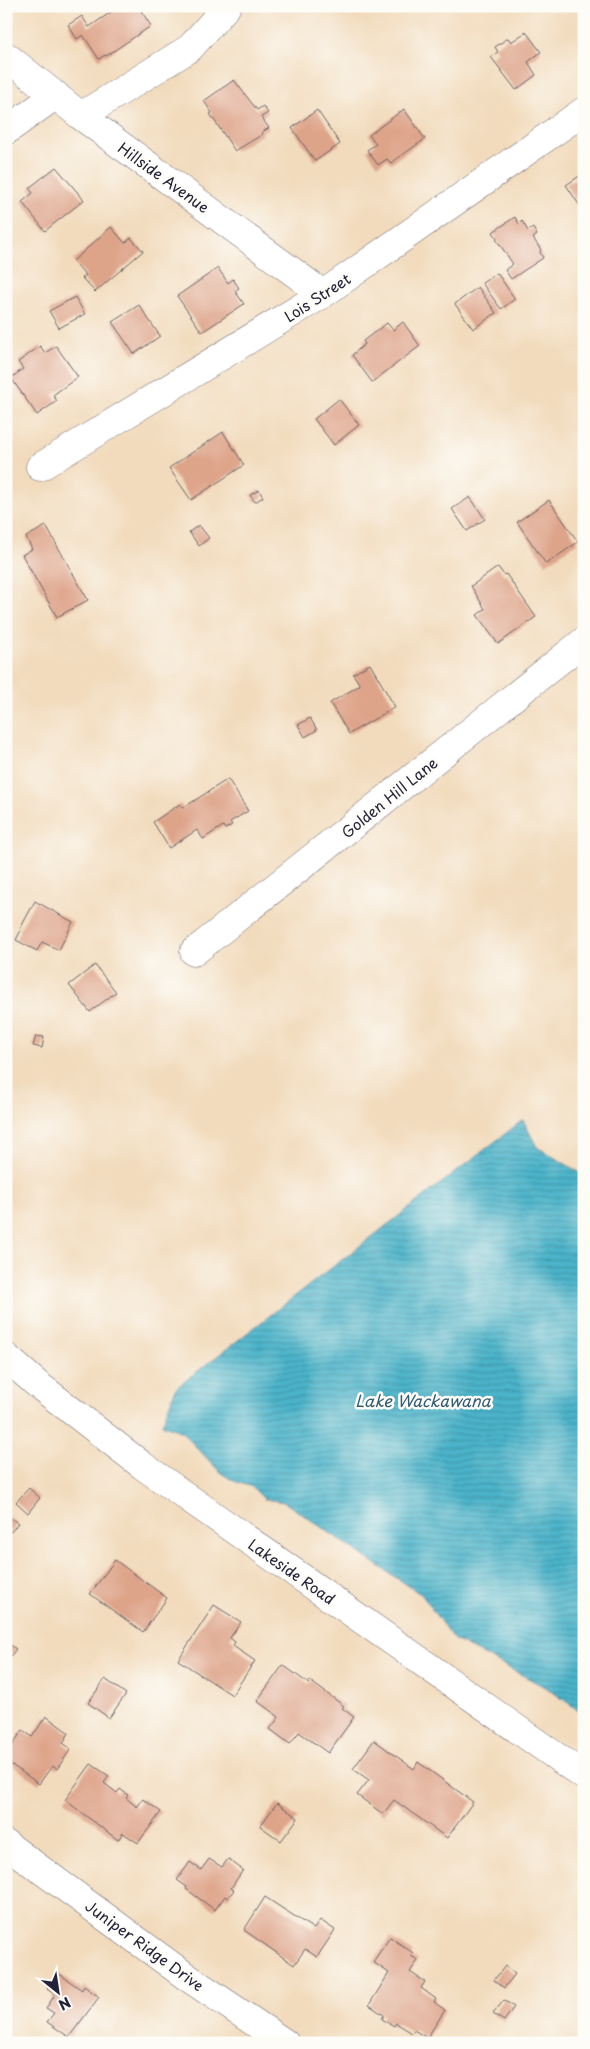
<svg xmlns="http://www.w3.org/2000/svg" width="590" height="2049" font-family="'Playpen Sans',sans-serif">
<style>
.water{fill:url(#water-rules);stroke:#366b82}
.building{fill:#dea48a}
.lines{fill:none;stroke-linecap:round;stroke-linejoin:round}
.minor-casing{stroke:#6b6368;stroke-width:29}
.minor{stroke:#fff;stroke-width:28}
.labels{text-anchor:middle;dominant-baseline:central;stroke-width:5;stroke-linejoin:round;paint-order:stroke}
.street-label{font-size:15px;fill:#22223b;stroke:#fdfcf7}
.water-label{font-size:16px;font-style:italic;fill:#325c74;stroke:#fdfcf7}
</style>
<defs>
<pattern id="water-rules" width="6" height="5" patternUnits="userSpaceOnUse" patternTransform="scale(1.25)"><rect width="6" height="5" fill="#4bb4ca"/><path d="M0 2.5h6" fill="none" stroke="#3e92a5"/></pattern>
</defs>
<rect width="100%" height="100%" fill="#fdfcf7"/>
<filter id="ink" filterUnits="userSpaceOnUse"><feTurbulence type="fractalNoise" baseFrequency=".02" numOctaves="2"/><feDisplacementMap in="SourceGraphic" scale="10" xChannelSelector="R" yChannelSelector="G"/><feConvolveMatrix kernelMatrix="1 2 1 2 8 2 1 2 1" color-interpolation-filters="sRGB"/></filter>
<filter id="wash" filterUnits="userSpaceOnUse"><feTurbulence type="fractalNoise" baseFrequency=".0096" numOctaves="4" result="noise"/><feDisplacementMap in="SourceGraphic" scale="20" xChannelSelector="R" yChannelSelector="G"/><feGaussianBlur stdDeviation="1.12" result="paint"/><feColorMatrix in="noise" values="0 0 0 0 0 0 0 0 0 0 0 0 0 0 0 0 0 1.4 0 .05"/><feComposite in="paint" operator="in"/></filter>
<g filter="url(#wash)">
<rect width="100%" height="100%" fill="#f2dbbd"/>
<path class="water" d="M523 1120 537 1147 584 1175V1714L547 1688 453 1639 422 1595 284 1502 264 1499 252 1487 234 1481 221 1473 182 1432 162 1424 176 1388Z"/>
<g id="blocks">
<path class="building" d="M120 6H138L151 26 106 56 105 55 99 59 83 35 77 39 68 25 82 16 89 27Z
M526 32 541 52 528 62 536 75 516 90 491 57 498 52 495 47 508 38 511 42Z
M234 80 257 110 263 106 268 113 261 117 269 128 262 132 263 134 235 151 210 114 212 113 204 101Z
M404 109 425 139 391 163 387 159 378 165 367 150 376 144 369 135Z
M317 110 340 144 315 161 292 128Z
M56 167 84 200 45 231 22 202 33 193 29 188Z
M584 173V212L566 185Z
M515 217 519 224 522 221 528 231 533 228 537 235 533 238 541 250 540 252 543 258 511 279 505 270 513 264 496 239 497 238 493 232Z
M111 227 125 243 131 238 143 251 95 292 82 278 86 275 73 261Z
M218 268 228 283 233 279 239 288 235 291 244 304 202 332 177 296Z
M497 273 515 299 501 309 482 283Z
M478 287 496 313 473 329 455 304Z
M75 297 85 314 59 328 49 311Z
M139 305 160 336 134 354 112 322Z
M403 322 420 346 372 382 352 355 365 344 363 341 387 323 393 330Z
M40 346 45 353 56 346 78 377 53 395 57 401 37 415 11 378 23 369 18 362Z
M339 399 359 425 334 445 314 419Z
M223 432 244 465 191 500 169 468Z
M259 490 263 497 255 502 250 495Z
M470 497 485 519 467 531 452 509Z
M549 500 578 542 546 564 517 522Z
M199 525 209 538 199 546 189 532Z
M46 526 88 600 57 617 22 555 32 549 26 537Z
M498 567 504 575 506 574 536 617 498 644 477 615 485 609 471 586Z
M370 664 395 707 349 734 330 703 360 685 353 674Z
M310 718 317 730 305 737 298 725Z
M228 779 248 811 230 822 232 825 225 829 223 826 203 839 197 830 169 848 153 822 180 804 183 808Z
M35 901 73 922 59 950 42 942 37 951 16 940 21 930 20 929Z
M95 965 116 992 90 1012 69 985Z
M36 1036 44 1037 42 1048 33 1046Z
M29 1488 40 1498 28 1513 16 1502Z
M9 1517 18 1523 11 1532 6 1528V1521Z
M115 1560 167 1598 143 1632 90 1594Z
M214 1605 241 1622 230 1638 235 1642 233 1646 255 1661 232 1695 178 1660Z
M6 1642 16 1649 6 1662Z
M283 1665 309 1684 310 1681 344 1706 342 1708 354 1717 328 1753 299 1732 290 1744 270 1729 279 1717 257 1701Z
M105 1679 126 1694 109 1718 88 1703Z
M46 1716 69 1733 63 1743 71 1749 57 1769 52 1766 39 1784 6 1761V1753L23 1730 32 1737Z
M374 1740 414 1769 418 1762 473 1802 447 1838 394 1800 383 1814 357 1795 369 1780 353 1769Z
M91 1764 109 1776 104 1783 117 1793 120 1789 128 1795 126 1798 137 1807 143 1799 161 1812 138 1843 123 1833 118 1840 65 1800Z
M277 1803 298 1818 281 1841 260 1826Z
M209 1859 222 1867 228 1859 243 1870 231 1888 234 1890 228 1898 225 1896 215 1910 186 1889 187 1887 177 1880 190 1862 201 1870Z
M265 1897 314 1929 320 1920 335 1930 317 1957 305 1949 294 1965 244 1930Z
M390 1937 413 1953 411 1956 418 1960 410 1972 425 1982 421 1988 436 1999 434 2002 445 2010 427 2038 414 2030 412 2033 396 2023 394 2026 382 2019 384 2015 369 2005 389 1973 373 1962Z
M505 1966 515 1974 504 1988 494 1980Z
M58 1973 82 1990 84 1986 99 1997 69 2037 47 2022 54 2013 46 2008 55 1995 47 1989Z
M504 2000 514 2007 504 2021 493 2014Z"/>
</g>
</g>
<g filter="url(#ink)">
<use href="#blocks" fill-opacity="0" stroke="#6b6368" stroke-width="1"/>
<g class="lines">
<g class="minor-casing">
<path id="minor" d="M6 56 81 116 323 294
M81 116 190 48 227 6
M6 131 56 95
M40 467 323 294 584 111
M194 952 584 641
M6 1357 37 1384 143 1466 584 1776
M6 1844 187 1977 285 2043"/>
</g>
<use href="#minor" class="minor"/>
</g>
</g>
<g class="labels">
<g class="street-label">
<text transform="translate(164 177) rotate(36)">Hillside Avenue</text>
<text transform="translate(317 297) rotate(-33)">Lois Street</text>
<text transform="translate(389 797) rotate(-39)">Golden Hill Lane</text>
<text transform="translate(292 1571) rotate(35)">Lakeside Road</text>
<text transform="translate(145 1945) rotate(36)">Juniper Ridge Drive</text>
</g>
<g class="water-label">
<text x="423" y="1400">Lake Wackawana</text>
</g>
</g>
<rect width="590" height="2049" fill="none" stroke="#fdfcf7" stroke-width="25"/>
<g transform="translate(58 1992) rotate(150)" stroke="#fdfcf7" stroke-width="4" paint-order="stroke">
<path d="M0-4L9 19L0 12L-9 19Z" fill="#22223b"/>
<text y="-8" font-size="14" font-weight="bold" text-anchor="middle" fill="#22223b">N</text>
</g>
</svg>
